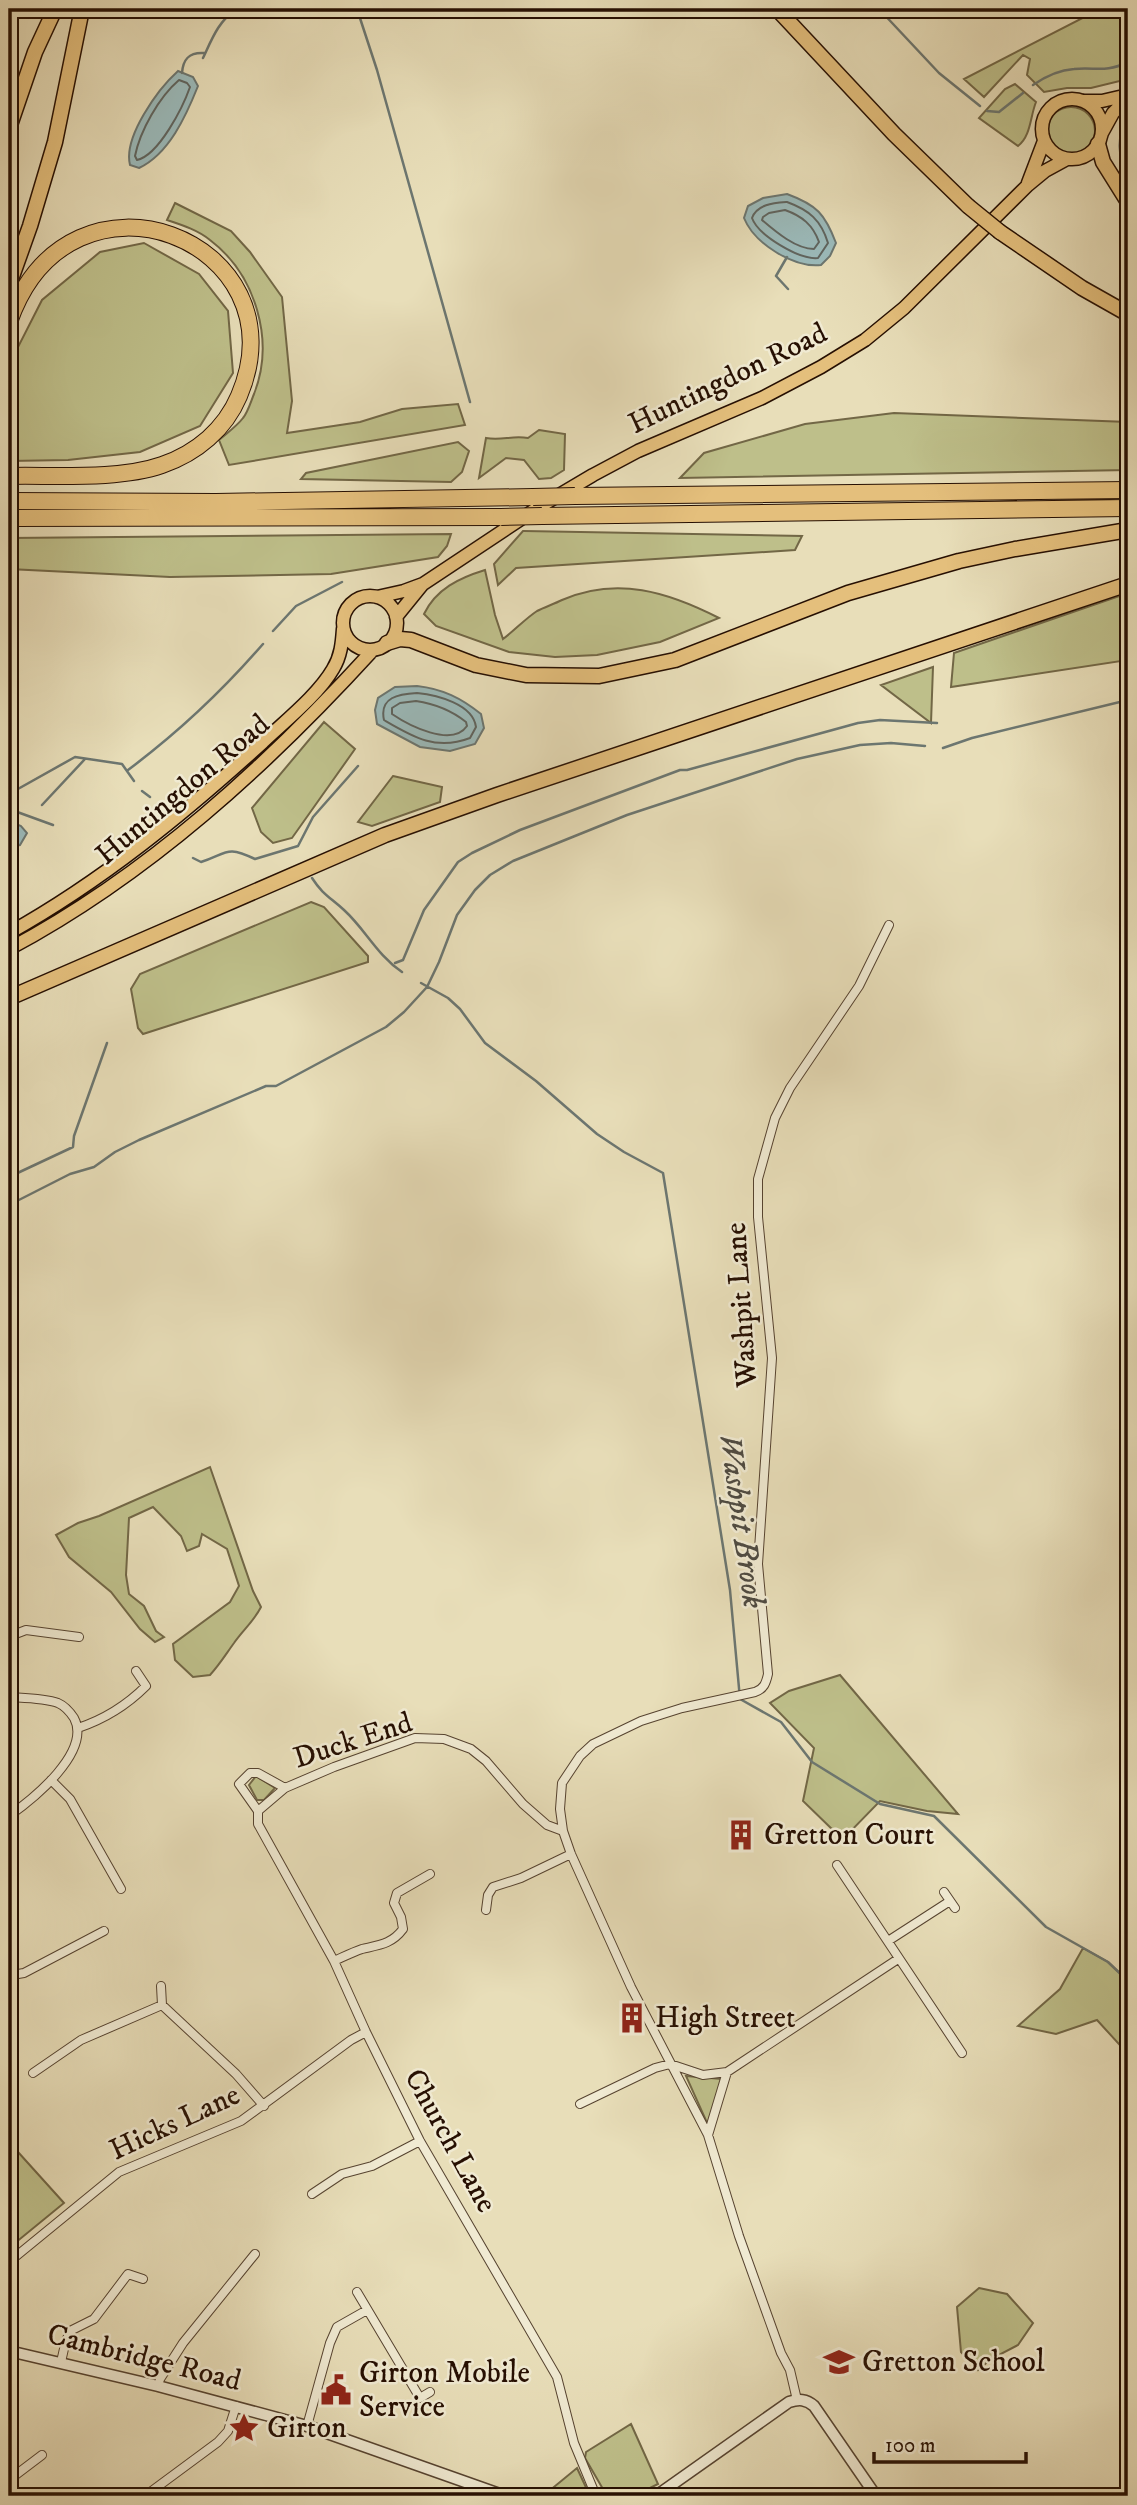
<svg xmlns="http://www.w3.org/2000/svg" width="1137" height="2505" font-family="'IM FELL DW Pica',serif">
<style>
.green{fill:#bebf8a;stroke:#726746;stroke-width:2}
.water{fill:#9bbaba;stroke:#6c7670;stroke-width:2}
.lines{fill:none;stroke-linecap:round;stroke-linejoin:round}
.shore{stroke:#60645e;stroke-width:2}
.stream{stroke:#6c7670;stroke-width:2.5}
.minor-casing{stroke:#564330;stroke-width:10}
.tertiary-casing{stroke:#564330;stroke-width:13}
.primary-casing{stroke:#260f02;stroke-width:15}
.trunk-casing{stroke:#260f02;stroke-width:17}
.motorway-casing{stroke:#260f02;stroke-width:18}
.minor{stroke:#f0ead2;stroke-width:8}
.tertiary{stroke:#f0ead2;stroke-width:10}
.primary{stroke:#e4bf7c;stroke-width:12}
.trunk{stroke:#e4bf7c;stroke-width:14}
.motorway{stroke:#e4bf7c;stroke-width:16}
.trunk-bridge-casing{stroke:#260f02;stroke-width:17;stroke-linecap:butt}
.motorway-bridge-casing{stroke:#260f02;stroke-width:18;stroke-linecap:butt}
.trunk-bridge{stroke:#e4bf7c;stroke-width:14}
.motorway-bridge{stroke:#e4bf7c;stroke-width:16}
.labels{text-anchor:middle;dominant-baseline:central;stroke-width:5;stroke-linejoin:round;paint-order:stroke}
.street-label{font-size:30px;fill:#260f02;stroke:#f0ead2}
.poi-label{font-size:30px;fill:#260f02;stroke:#f0ead2;text-anchor:start}
.water-label{font-size:32px;font-style:italic;fill:#4f4b42;stroke:#f0ead2}
</style>
<rect width="100%" height="100%" fill="#e8deb9"/>
<filter id="stains"><feTurbulence type="fractalNoise" baseFrequency=".00286" numOctaves="4"/><feColorMatrix values="0 0 0 0 .2 0 0 0 0 .09 0 0 0 0 .02 0 0 0 .5 -.17"/></filter>
<radialGradient id="worn" r=".72"><stop offset=".6" stop-color="#630" stop-opacity="0"/><stop offset="1" stop-color="#630" stop-opacity=".3"/></radialGradient>
<path class="green" d="M1100 9H1128V79L1091 88H1067L1044 92 1027 75 1030 59 1023 55 984 97 964 79Z
M1015 84 1036 102C1030 117 1031 136 1018 146L979 118 1005 89Z
M1047 131a24 24 0 1 1 48 0a24 24 0 1 1-48 0Z
M175 203 231 231 250 252 282 297 292 401 287 433 360 422 402 409 458 404 465 425 229 465 219 440C227 433 237 426 243 418 248 412 251 401 254 394 275 341 256 275 210 240 198 230 182 225 167 220Z
M144 243 199 274 228 311 233 373 200 426 140 452 68 460 9 461V378L18 347 42 300 100 252Z
M894 413 1128 422V470L680 478 704 453 805 424Z
M539 430 565 434 564 470 551 478 539 479 524 460 506 458 479 478 486 438C502 441 512 435 528 438Z
M458 442 469 451 462 472 451 482 301 479 306 473Z
M523 531H524L802 536 795 550 516 568 498 585 494 564Z
M451 534 447 546 438 557 331 574 170 577 9 569V538Z
M485 570 495 615 503 639C515 630 525 619 537 611 545 607 554 604 562 600 617 576 668 592 719 618L660 642 597 655 555 657 509 652 436 626 424 614C436 589 459 578 485 570Z
M1128 593V660L951 687 954 653Z
M933 667 931 723 881 685Z
M324 722 355 749 292 838 273 843 261 832 252 808Z
M393 776 442 787 440 802 372 826 358 822Z
M311 902 324 907 368 956V962L143 1034 138 1028 131 989 140 974Z
M210 1467 253 1591 261 1607C254 1621 243 1630 234 1643 226 1654 220 1664 210 1675L193 1677 175 1660 173 1644 230 1602 239 1586 227 1549 202 1534 199 1546 187 1551 181 1536 153 1507 129 1518 126 1575 129 1594 144 1606 156 1631 164 1637 155 1642 140 1629 111 1592 69 1557 56 1535 78 1523 99 1516Z
M840 1675 958 1814 927 1811 880 1801 847 1835 835 1832 803 1801 814 1748 770 1703 789 1691Z
M256 1776 275 1788 264 1800H257L249 1785Z
M1083 1948 1108 1962 1128 1981V2054L1097 2020 1056 2034 1018 2026 1060 1989Z
M686 2076 722 2079 708 2125Z
M9 2142 64 2203 9 2248Z
M979 2288 1007 2294 1033 2323 1018 2345 991 2359 978 2370 961 2352 957 2307Z
M631 2424 658 2484 634 2496H607L585 2458 586 2452Z
M577 2468 590 2496H543Z"/>
<path class="water" d="M178 71 193 77 198 86C186 116 169 154 139 168L130 165C123 137 158 89 178 71Z
M787 194C817 205 825 214 836 243L830 256 821 265C793 268 754 243 744 218L748 206 763 198Z
M417 686C443 689 461 698 481 714L484 728 475 744 450 751 420 747 377 724 375 710 378 698 395 687Z
M9 821 21 826 27 833 20 845 9 847Z"/>
<g class="lines">
<path class="shore" d="M179 80 187 83 190 87C183 107 159 155 137 160L135 156C140 131 159 97 179 80Z
M787 202C809 210 821 220 828 243L818 258C799 260 758 235 752 218 757 204 774 203 787 202Z
M785 210C802 216 813 225 819 242L814 249C796 249 776 232 762 220L763 217 769 213Z
M417 693C437 695 473 704 476 727L470 738C436 751 413 737 384 720 379 697 399 694 417 693Z
M416 701C436 704 451 710 466 722L467 726C452 748 408 725 392 714V708L400 703Z"/>
<path class="stream" d="M357 9 377 70 470 402
M879 9 939 73 980 106
M203 58C212 39 218 22 236 9
M182 73C183 59 189 52 204 53
M1033 85C1046 76 1058 70 1074 69 1097 67 1105 73 1128 62
M987 111 999 112 1023 93
M1128 118C1116 135 1118 158 1128 176
M787 257 776 276 788 289
M273 631 296 606 342 582
M943 748 972 738 1128 700
M128 770C175 735 224 689 263 644
M142 791 150 797
M9 794 75 757 122 764 134 781
M42 805 85 759
M9 809 53 825
M193 858 201 862C228 853 226 845 255 859L298 846 313 817 358 766
M312 878C323 895 330 897 344 910 365 929 377 955 402 972
M395 963 403 960 424 910 458 862 472 853 520 830 680 770H687L858 723 880 720 937 723
M421 983 448 998 460 1009 485 1043 536 1081 597 1134 624 1152 663 1173 730 1590 740 1699 781 1722 812 1762 880 1804 934 1816 1046 1927 1108 1962 1128 1981
M9 1177 73 1147 74 1136 107 1043
M9 1205 70 1174 94 1167 115 1152 139 1140 266 1086H276L386 1027 404 1012 427 987 439 962 457 915 475 890 490 875 513 861 627 815 797 759 860 745 891 743 925 746"/>
<g class="minor-casing">
<path id="minor" d="M9 1649 13 1635 26 1630 79 1637
M9 1697C24 1698 44 1698 58 1703 65 1706 70 1712 74 1718 92 1752 33 1799 9 1816
M78 1728C105 1719 126 1706 146 1686L136 1671
M51 1780 70 1799 121 1889
M258 1811V1824L334 1961 366 2032 420 2141 557 2377 574 2443 596 2496
M258 1811 285 1788 334 1767 415 1738 444 1739 471 1749 486 1761 523 1804 547 1825 563 1831
M258 1811 239 1784 250 1773H258L285 1788
M837 1865 962 2053
M944 1892 955 1908
M486 1910 488 1895 493 1887 521 1878 571 1854
M888 1941 950 1901
M334 1961C343 1957 353 1952 362 1949 379 1945 392 1944 403 1929L401 1917 394 1903 397 1893 430 1874
M9 1980 12 1975 24 1973 104 1931
M161 1986 162 2005
M9 2017 13 2026
M33 2073 81 2040 162 2005 236 2074 264 2106
M580 2104 655 2068 670 2064 703 2075 727 2072 898 1959
M708 2135 727 2072
M312 2194 342 2174 372 2166 420 2141
M9 2262 119 2172 241 2121 351 2040 366 2032
M357 2292 420 2398 430 2392
M61 2362 66 2340 72 2330 94 2319 128 2274 143 2279
M158 2386 160 2379 183 2343 255 2254
M797 2400 790 2370 781 2353 739 2236 708 2135 631 1987 571 1854 563 1831 560 1809 562 1783 580 1756 593 1744 641 1721 682 1708 755 1692C764 1689 766 1683 768 1674L758 1564 772 1358 758 1217V1179L775 1118 790 1088 859 986 889 925
M307 2426 330 2343 337 2327 367 2310
M9 2480 42 2455
M145 2496 218 2442 228 2431 236 2406"/>
</g>
<g class="tertiary-casing">
<path id="tertiary" d="M9 2351 158 2386 307 2426 505 2496
M656 2496 789 2402C799 2399 806 2399 814 2406L876 2496"/>
</g>
<g class="primary-casing">
<path id="primary" d="M1042 129a30 30 0 1 1 60 0a30 30 0 1 1-60 0Z
M1084 101H1102L1128 95
M1102 133 1113 113 1128 98
M1028 183 1044 141
M343 623a27 27 0 1 1 54 0a27 27 0 1 1-54 0Z
M377 597 404 591 423 584 539 507 593 475 638 451 762 398 821 367 865 340 904 308 1028 185 1045 171 1067 159
M396 617 422 585
M9 933C102 881 184 814 263 742 285 721 318 695 333 669 341 656 342 643 343 629
M9 949C148 875 268 765 373 650"/>
</g>
<g class="trunk-casing">
<path id="trunk" d="M777 9 894 134 968 206
M9 128 35 52 55 9
M1098 144 1103 162 1128 202
M1000 232 1082 288 1128 314
M9 285 30 226 55 142 82 9
M387 643 400 639 411 640 476 665 526 675 599 676 675 660 848 593 959 561 1015 549 1128 530
M9 998 385 835 497 795 1128 584"/>
</g>
<g class="motorway-casing">
<path id="motorway" d="M9 322C70 147 305 241 239 396 225 429 197 453 162 465 119 480 55 475 9 476
M575 496 1128 490
M9 501 216 502 533 497
M542 516 1128 508
M9 518 501 517"/>
</g>
<use href="#minor" class="minor"/>
<use href="#tertiary" class="tertiary"/>
<use href="#primary" class="primary"/>
<use href="#trunk" class="trunk"/>
<use href="#motorway" class="motorway"/>
<g class="trunk-bridge-casing">
<path id="trunk-bridge" d="M968 206 1000 232"/>
</g>
<g class="motorway-bridge-casing">
<path id="motorway-bridge" d="M533 497 575 496
M501 517 542 516"/>
</g>
<use href="#trunk-bridge" class="trunk-bridge"/>
<use href="#motorway-bridge" class="motorway-bridge"/>
</g>
<defs>
<g id="building-bare" transform="scale(2.415)"><path d="M-4-6H4V6H1V3H-1V6H-4ZM-2.5-4.3h1.7v1.8h-1.7ZM.8-4.3h1.7v1.8H.8ZM-2.5-1h1.7V.8h-1.7ZM.8-1h1.7V.8H.8Z" fill="#8f2418" stroke="#f0ead2" stroke-width="2.5" paint-order="stroke"/></g>
<g id="school-bare" transform="scale(2.415)"><path d="M0-5L7-2L0 1L-7-2ZM-4 1L0 2.5L4 1V4Q0 6-4 4Z" fill="#8f2418" stroke="#f0ead2" stroke-width="2.5" paint-order="stroke"/></g>
<g id="civic-bare" transform="scale(2.415)"><path d="M-.6-6.5H3V-4.5H.6V-3L4-1V1h2V6H-6V1h2V-1L-.6-3ZM-1.2 2.5V6h2.4V2.5Z" fill="#8f2418" stroke="#f0ead2" stroke-width="2.5" paint-order="stroke"/></g>
<g id="sight-bare" transform="scale(2.415)"><path d="M0-6L1.8-2.2L6-1.7L2.9 1.2L3.7 5.4L0 3.3L-3.7 5.4L-2.9 1.2L-6-1.7L-1.8-2.2Z" fill="#8f2418" stroke="#f0ead2" stroke-width="2.5" paint-order="stroke"/></g>
</defs>
<g fill-rule="evenodd">
<use href="#building-bare" x="741" y="1835"/>
<use href="#building-bare" x="632" y="2018"/>
<use href="#school-bare" x="839" y="2362"/>
<use href="#civic-bare" x="336" y="2390"/>
<use href="#sight-bare" x="244" y="2428"/>
</g>
<g class="labels">
<g class="street-label">
<text transform="translate(728 379) rotate(-26)">Huntingdon Road</text>
<text transform="translate(183 790) rotate(-40)">Huntingdon Road</text>
<text transform="translate(742 1305) rotate(-94)">Washpit Lane</text>
<text transform="translate(353 1741) rotate(-18)">Duck End</text>
<text transform="translate(175 2123) rotate(-25)">Hicks Lane</text>
<text transform="translate(450 2141) rotate(61)">Church Lane</text>
<text transform="translate(144 2358) rotate(14)">Cambridge Road</text>
</g>
<g class="poi-label">
<text x="764" y="1835">Gretton Court</text>
<text x="655" y="2018">High Street</text>
<text x="862" y="2362">Gretton School</text>
<text x="359" y="2373">Girton Mobile<tspan x="359" dy="34">Service</tspan></text>
<text x="267" y="2428">Girton</text>
</g>
<g class="water-label">
<text transform="translate(741 1521) rotate(82)">Washpit Brook</text>
</g>
</g>
<rect width="1137" height="2505" fill="none" stroke="#e8deb9" stroke-width="35"/>
<rect x="10" y="10" width="1116" height="2484" fill="none" stroke="#260f02" stroke-width="3.5"/>
<rect x="18" y="18" width="1102" height="2470" fill="none" stroke="#260f02" stroke-width="2"/>
<path d="M874 2452v10h152v-10" fill="none" stroke="#260f02" stroke-width="3.5"/>
<text x="885" y="2452" font-size="21" fill="#260f02" stroke="#f0ead2" stroke-width="5" paint-order="stroke">100 m</text>
<rect width="100%" height="100%" filter="url(#stains)"/>
<rect width="100%" height="100%" fill="url(#worn)"/>
</svg>
